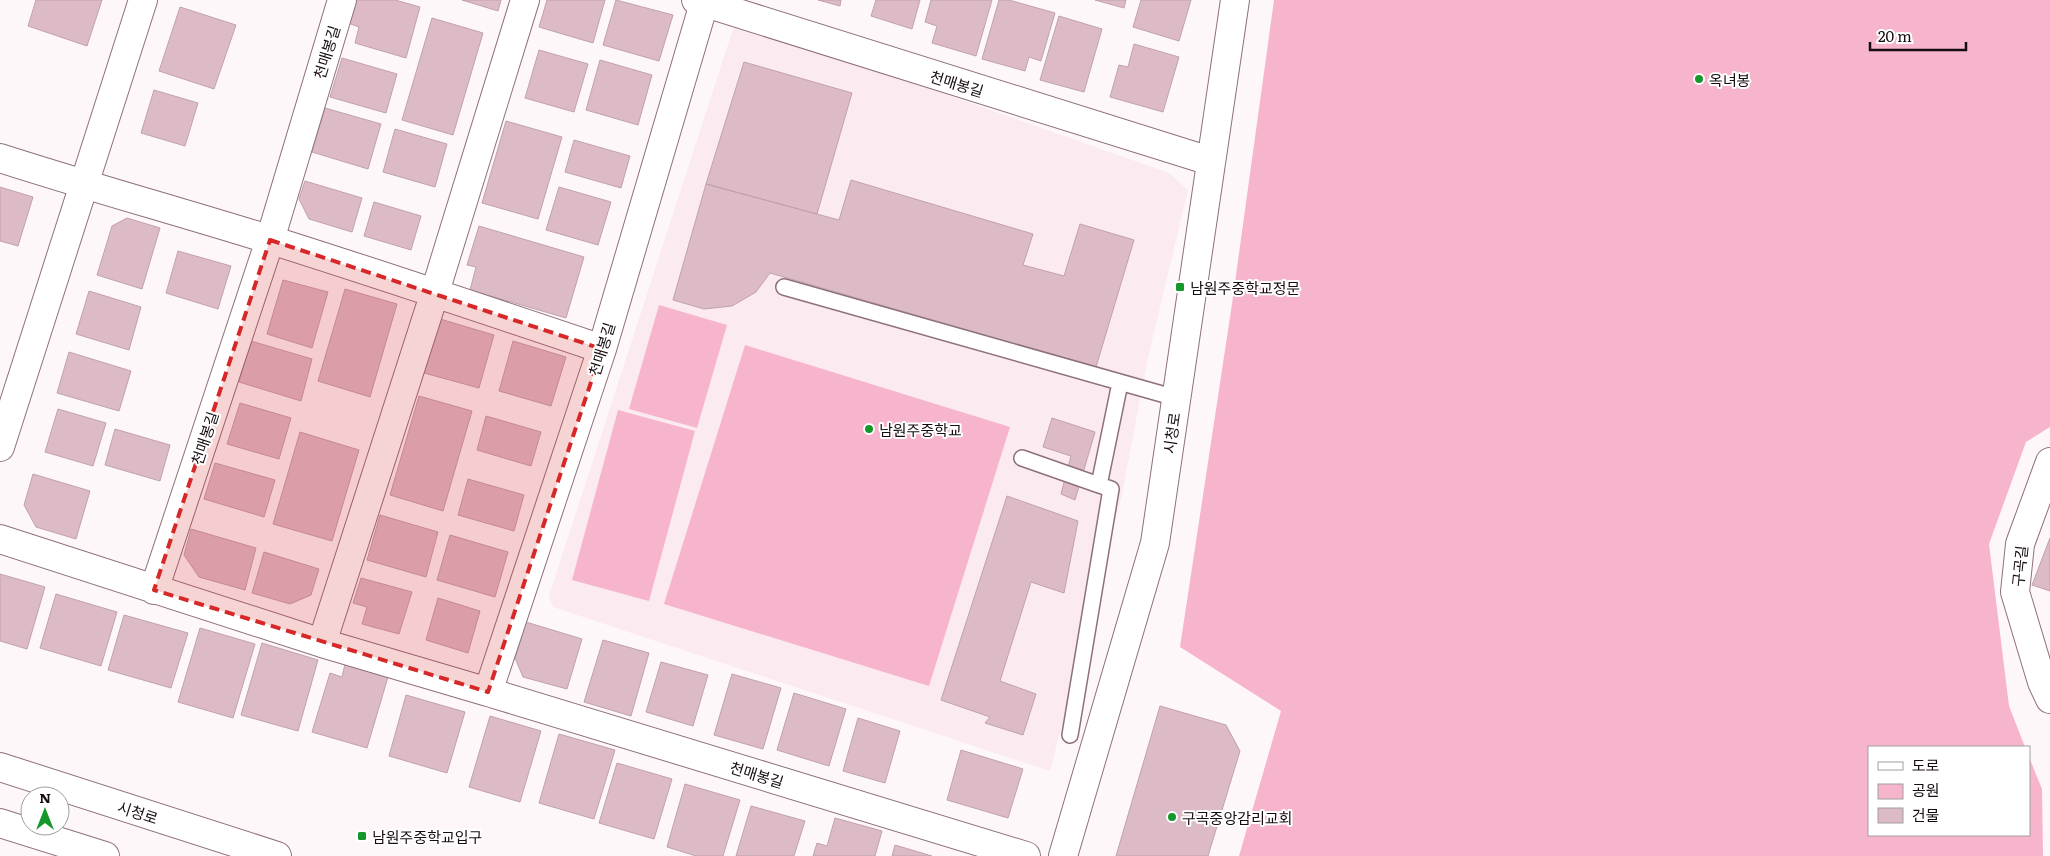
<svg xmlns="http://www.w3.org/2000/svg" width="2050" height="856" font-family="Literata,'Noto Sans KR',serif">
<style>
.built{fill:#fbeaf0}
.green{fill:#f7b4cd}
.building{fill:#dcbbc7;stroke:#c1a1ac}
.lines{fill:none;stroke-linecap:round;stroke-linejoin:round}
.service-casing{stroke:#8e707b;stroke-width:18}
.minor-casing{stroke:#8e707b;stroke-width:30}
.tertiary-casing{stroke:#8e707b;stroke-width:30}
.service{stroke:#fff;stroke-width:15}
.minor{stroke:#fff;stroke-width:28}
.tertiary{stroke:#fff;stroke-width:28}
.marked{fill:#d62828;fill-opacity:0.2;stroke:#d62828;stroke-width:4;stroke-dasharray:10 6;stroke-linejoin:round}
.poi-dot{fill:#16972b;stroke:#fff;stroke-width:2}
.labels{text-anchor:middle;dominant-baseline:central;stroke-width:4;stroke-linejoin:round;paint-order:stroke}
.street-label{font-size:15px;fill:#170c10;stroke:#fff}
.poi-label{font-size:15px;fill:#170c10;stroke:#fff;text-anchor:start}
</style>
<rect width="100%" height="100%" fill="#fef7f9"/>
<path class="built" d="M741 22 1169 173 1188 190 1147 362 1122 495 1050 771 553 607 549 596 733 29Z"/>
<path class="green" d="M1274 0H2050V427L2026 442 1989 544 2009 706 2025 747H1869V835H2029V757L2042 789 2043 856H1239L1281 711 1180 647 1232 304Z
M659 305 727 325 697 428 629 409Z
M745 345 1010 427 929 686 664 604Z
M618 410 695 431 649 601 572 580Z"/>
<path class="building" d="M36 0H102L87 46 28 26Z
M355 0H395L420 7 406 58 355 43 359 27 348 23Z
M462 0H501L498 11Z
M547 0H605L593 43 539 27Z
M616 0 673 15 659 61 603 45Z
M818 0H841L840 6Z
M876 0H920L912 29 871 16Z
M931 0H992L976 56 932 43 937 26 925 22Z
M999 0H1009L1055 13 1041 61 1029 57 1025 71 982 59Z
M1095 0H1126L1124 8Z
M1141 0H1191L1179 41 1133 27Z
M180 7 236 25 214 89 159 71Z
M1059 16 1102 29 1084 92 1040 80Z
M432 18 483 33 453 135 402 120Z
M1134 44 1179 57 1163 112 1110 97 1119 65 1128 67Z
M539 50 588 64 574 112 525 98Z
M342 58 397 74 386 113 330 97Z
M600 60 652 75 638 125 586 110Z
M744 62 852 93 817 214 706 184Z
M154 90 198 103 185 146 141 133Z
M325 108 381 124 368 169 312 152Z
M506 121 562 137 538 219 482 203Z
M395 129 447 144 435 187 383 172Z
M574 140 630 156 621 188 565 172Z
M851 180 1033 234 1023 265 1064 276 1080 224 1134 240 1096 367 770 273 756 292 732 306 704 309 673 300 706 184 839 220Z
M305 181 362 198 352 232 309 219 299 199Z
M0 187 33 197 18 246 0 241Z
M559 187 611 202 598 245 546 230Z
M374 202 421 216 411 250 364 236Z
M127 218 160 228 142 289 97 275 112 226Z
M479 226 584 257 566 318 470 290 476 267 467 265Z
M178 251 231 266 218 309 166 293Z
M283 280 328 292 312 348 267 334Z
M345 289 397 304 370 397 318 381Z
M89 291 141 307 129 350 76 334Z
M440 319 494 335 479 388 424 373Z
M251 341 312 359 301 401 239 382Z
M513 341 566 357 551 406 499 391Z
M69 352 131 371 119 411 57 393Z
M419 396 472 411 443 511 390 495Z
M240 403 291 418 279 459 227 444Z
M58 409 106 423 93 466 45 452Z
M486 416 541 432 531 466 477 450Z
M1052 418 1095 432 1075 500 1061 494 1071 456 1043 447Z
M115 429 170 445 160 481 105 465Z
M300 432 359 450 332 541 273 524Z
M215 463 275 480 264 517 204 499Z
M33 474 90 491 76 539 36 527 24 505Z
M468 479 524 495 514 531 458 515Z
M1007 496 1078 521 1064 593 1031 582 1000 681 1036 694 1023 735 985 723 990 717 941 700Z
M380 515 438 532 426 577 367 560Z
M191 529 256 548 245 590 199 577 184 555Z
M450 535 508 552 495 597 437 580Z
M2050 538V591L2032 585Z
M264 552 319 569 311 595 290 604 252 593Z
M0 574 45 587 27 649 0 641Z
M361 578 412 592 399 634 362 624 367 607 353 603Z
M56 594 117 612 101 666 40 648Z
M438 598 480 611 468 653 426 640Z
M124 615 188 633 171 688 108 670Z
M526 622 582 639 567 689 523 677 515 658Z
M200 628 255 644 233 718 178 702Z
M603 640 649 653 631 716 584 702Z
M262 643 318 660 298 731 241 715Z
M661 662 708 675 693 726 646 712Z
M345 664 388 677 367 748 312 732 330 673 342 677Z
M732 674 781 688 763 749 714 735Z
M794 693 846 709 829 766 777 750Z
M406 695 465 712 447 773 389 756Z
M1160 706 1226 725 1240 751 1208 856H1116Z
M490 716 541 731 520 802 469 787Z
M858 718 900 731 885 783 843 771Z
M559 734 615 750 594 819 539 803Z
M961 750 1023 769 1008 818 947 800Z
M617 763 672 779 654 839 599 823Z
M685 784 740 800 723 856H696L667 847Z
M751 806 805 821 794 856H736Z
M835 818 882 831 875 856H813L817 843 827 846Z
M895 845 932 856H892Z"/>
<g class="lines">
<g class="service-casing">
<path id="service" d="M784 287 1176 398
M1022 458 1099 485 1120 383
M1070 735 1111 489 1099 485"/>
</g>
<g class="minor-casing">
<path id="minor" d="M696 0 1210 161
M705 0 602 349 488 692 1026 856
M0 158C90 187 181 212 271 240 382 275 492 312 602 349
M0 447 143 0
M2050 462 2020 544 2015 592 2042 682 2050 699
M0 539 322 643 488 692
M154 590 270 240 342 0
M322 643 435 292 525 0"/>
</g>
<g class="tertiary-casing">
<path id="tertiary" d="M0 767 277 856
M0 823 105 856
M1063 856 1155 543 1235 0"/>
</g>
<use href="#service" class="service"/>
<use href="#minor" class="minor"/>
<use href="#tertiary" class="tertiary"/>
</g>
<path class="marked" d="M270 240 602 349 488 692 154 590Z"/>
<g class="poi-dot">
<circle cx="1699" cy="79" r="5"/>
<rect x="1175" y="282" width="10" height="10" rx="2.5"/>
<circle cx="869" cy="429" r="5"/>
<circle cx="1172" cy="817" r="5"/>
<rect x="357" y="831" width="10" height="10" rx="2.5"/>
</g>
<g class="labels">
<g class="street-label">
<text transform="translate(326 52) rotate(-73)">천매봉길</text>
<text transform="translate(957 83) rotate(17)">천매봉길</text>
<text transform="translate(601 349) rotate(-73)">천매봉길</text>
<text transform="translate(1171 433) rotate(-82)">시청로</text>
<text transform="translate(204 438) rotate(-72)">천매봉길</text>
<text transform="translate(2019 566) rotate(-84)">구곡길</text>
<text transform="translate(757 774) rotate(17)">천매봉길</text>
<text transform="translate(138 812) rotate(18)">시청로</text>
</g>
<g class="poi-label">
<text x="1709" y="79">옥녀봉</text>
<text x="1190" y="287">남원주중학교정문</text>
<text x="879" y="429">남원주중학교</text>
<text x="1182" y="817">구곡중앙감리교회</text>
<text x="372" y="836">남원주중학교입구</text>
</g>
</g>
<rect x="1868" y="746" width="162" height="90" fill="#ffffff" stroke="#a29e9f"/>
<rect x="1878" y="762" width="25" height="8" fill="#ffffff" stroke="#a29e9f"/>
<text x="1912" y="771" font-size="15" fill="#170c10">도로</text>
<rect x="1878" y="784" width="25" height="15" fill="#f7b4cd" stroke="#a29e9f"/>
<text x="1912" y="796" font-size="15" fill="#170c10">공원</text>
<rect x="1878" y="808" width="25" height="15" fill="#dcbbc7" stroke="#a29e9f"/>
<text x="1912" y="821" font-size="15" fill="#170c10">건물</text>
<g transform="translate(45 811)"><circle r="24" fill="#ffffff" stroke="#a29e9f"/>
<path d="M0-4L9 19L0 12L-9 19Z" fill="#16972b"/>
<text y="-8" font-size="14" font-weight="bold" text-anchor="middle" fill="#170c10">N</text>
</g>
<path d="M1870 42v8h96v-8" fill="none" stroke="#170c10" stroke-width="2.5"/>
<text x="1878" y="42" font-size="15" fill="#170c10" stroke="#ffffff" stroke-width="4" paint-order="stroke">20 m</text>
</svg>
